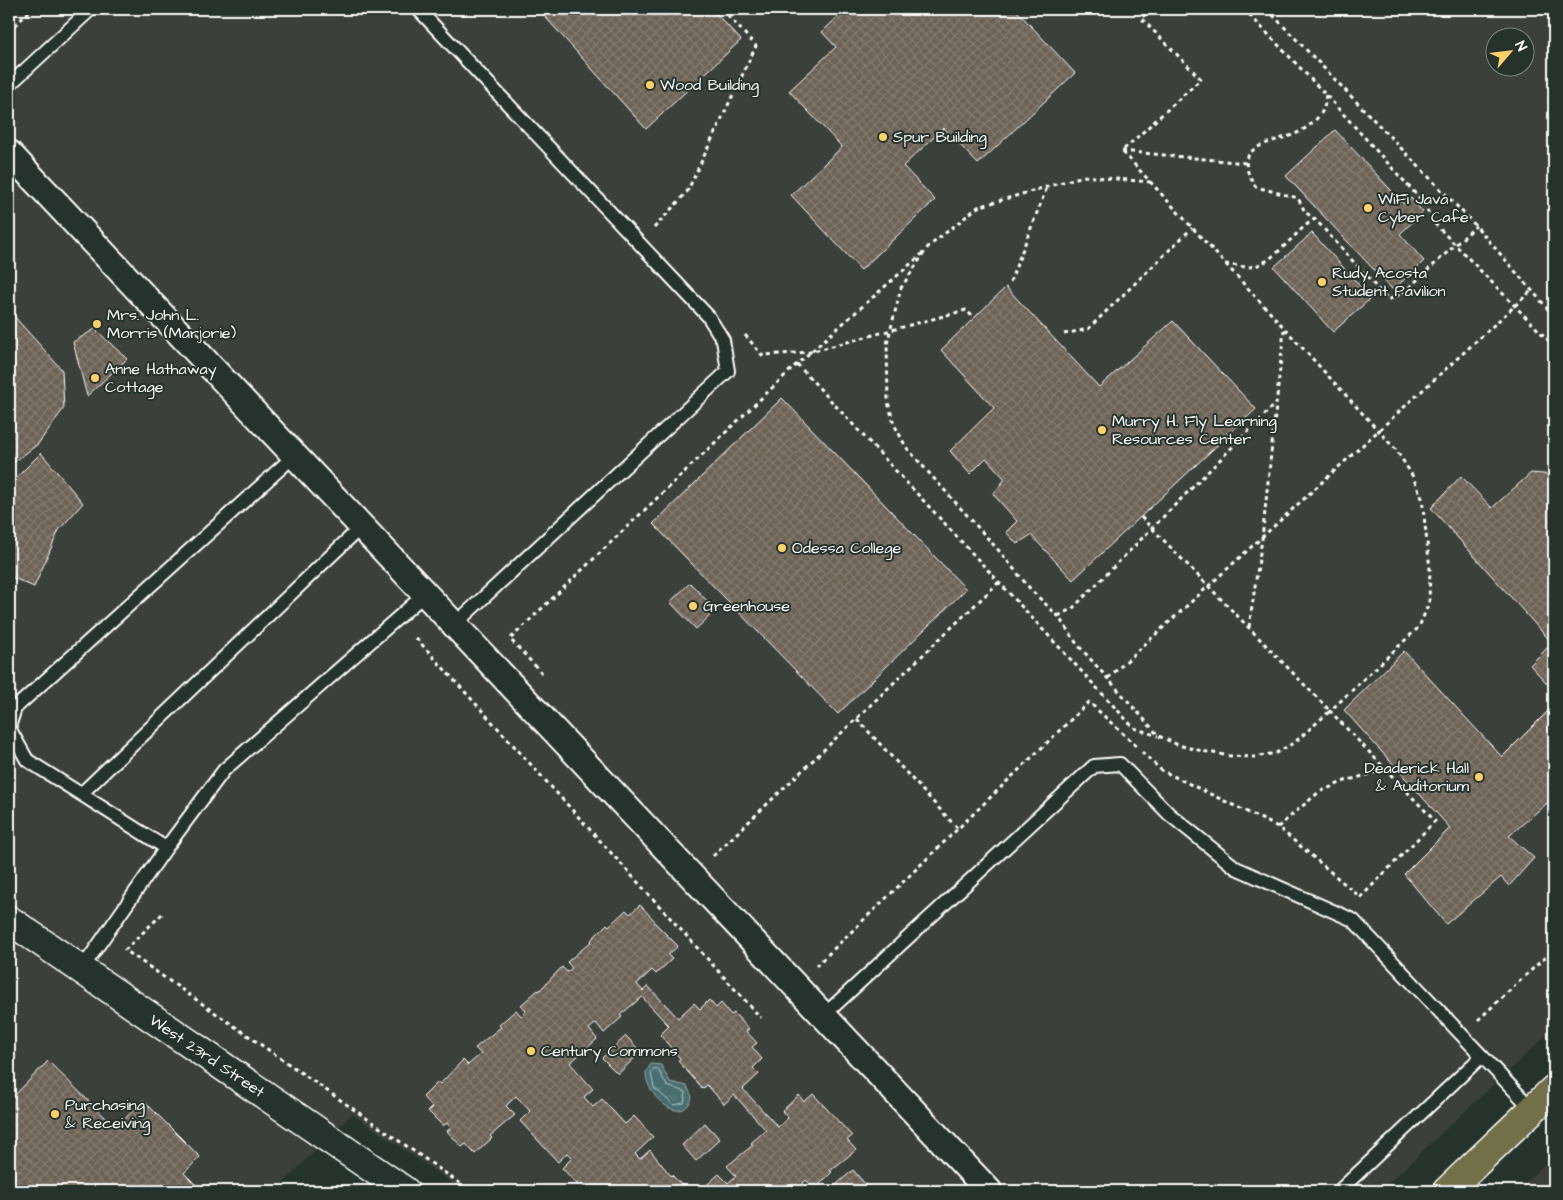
<svg xmlns="http://www.w3.org/2000/svg" width="1563" height="1200" font-family="'Architects Daughter',sans-serif">
<style>
.built{fill:#3b413a;fill-rule:evenodd}
.water{fill:url(#water-ripples);stroke:#92a8a9}
.lines{fill:none;stroke-linecap:round;stroke-linejoin:round}
.shore{stroke:#b7c5c6;stroke-width:1}
.building{fill:url(#building-cross-hatch);stroke:#fff}
.lane-casing{stroke:#fff;stroke-width:16}
.street-casing{stroke:#fff;stroke-width:29}
.secondary-casing{stroke:#fff;stroke-width:31}
.primary-casing{stroke:#fff;stroke-width:31}
.path{stroke:#fff;stroke-width:3;stroke-dasharray:4 4;stroke-linecap:butt}
.lane{stroke:#26332d;stroke-width:12}
.street{stroke:#26332d;stroke-width:25}
.secondary{stroke:#26332d;stroke-width:28}
.primary{stroke:#71704a;stroke-width:28}
.poi-dot{fill:#ffd166;stroke:#26332d;stroke-width:2}
.labels{text-anchor:middle;dominant-baseline:central;stroke-width:4;stroke-linejoin:round;paint-order:stroke}
.poi-label{font-size:16px;fill:#fff;stroke:#26332d;text-anchor:start}
.street-label{font-size:16px;fill:#fff;stroke:#26332d}
</style>
<defs>
<pattern id="water-ripples" width="26" height="14" patternUnits="userSpaceOnUse" patternTransform="scale(1.25)"><rect width="26" height="14" fill="#4a6e70"/><path d="M2 4q2-2 4 0t4 0M15 11q2-2 4 0t4 0" fill="none" stroke="#658485"/></pattern>
<pattern id="building-cross-hatch" width="8" height="8" patternUnits="userSpaceOnUse" patternTransform="scale(1.25)"><rect width="8" height="8" fill="#6c6257"/><path d="M0 0l8 8M0 8l8-8" fill="none" stroke="#827a70"/></pattern>
</defs>
<rect width="100%" height="100%" fill="#26332d"/>
<filter id="ink" filterUnits="userSpaceOnUse"><feTurbulence type="fractalNoise" baseFrequency=".02" numOctaves="2"/><feDisplacementMap in="SourceGraphic" scale="10" xChannelSelector="R" yChannelSelector="G"/><feConvolveMatrix kernelMatrix="1 2 1 2 8 2 1 2 1" color-interpolation-filters="sRGB"/></filter>
<g filter="url(#ink)">
<path class="built" d="M9 9H1554V1028L1380 1191H464L352 1114 275 1191H9ZM1496 38H1526V68H1496Z
M1554 1155V1191H1517Z"/>
<path class="water" d="M651 1064 661 1065 670 1082 687 1086 692 1097C683 1129 645 1096 646 1072Z"/>
<g class="lines">
<path class="shore" d="M658 1069 667 1086 686 1092 684 1103 674 1105 654 1088 651 1073 653 1069Z"/>
</g>
<path class="building" d="M538 9H712L741 40 646 129Z
M846 9H1015L1075 73 978 164 944 128 903 166 935 200 861 270 791 195 842 147 789 91 836 47 822 32Z
M1335 130 1404 204 1411 198 1423 212 1400 234 1424 261 1393 290 1286 176Z
M1312 233 1371 298 1333 332 1274 267Z
M1006 287 1099 387 1173 321 1256 409 1073 580 1031 535 1017 544 1006 532 1017 521 993 494 1005 479 986 458 970 474 950 451 994 408 941 350Z
M9 315H13L62 370 64 408 38 444 9 466Z
M95 329 127 359 87 396 73 342Z
M782 398 966 589 838 714 653 524Z
M41 453 83 503 59 530 34 587 9 576V485Z
M1531 473 1554 475V691L1530 665 1552 643 1431 508 1461 476 1492 508Z
M690 583 716 610 696 629 670 602Z
M1404 651 1502 757 1554 705V797L1509 836 1534 858 1509 886 1501 877 1446 924 1404 874 1450 828 1344 710Z
M640 905 655 921 654 922 678 946 668 955 672 959 656 974 652 970 637 984 643 991 648 986 678 1018 694 1003 700 1009 709 1000 716 1008 721 1003 731 1015 734 1013 749 1029 746 1031 757 1043 752 1047 762 1059 753 1068 759 1074 743 1089 778 1127 788 1118 782 1111 799 1095 804 1102 813 1094 852 1136 847 1140 856 1150 830 1171 832 1172 815 1189 806 1180 803 1183 810 1191H700L719 1174 728 1183 736 1176 727 1166 753 1145 751 1143 766 1130 734 1095 724 1104 707 1085 703 1089 678 1061 680 1058 660 1035 669 1026 642 997 620 1015 622 1017 604 1033 596 1023 589 1029 597 1039 570 1063 593 1089 584 1097 593 1107 602 1099 625 1124 634 1116 653 1137 635 1154 640 1159 650 1150 671 1176 672 1175 687 1191H588L580 1182 577 1184 562 1168 572 1158 567 1153 558 1162 520 1121 530 1111 516 1096 506 1106 515 1115 490 1136 492 1138 475 1154 466 1144 462 1147 447 1131 451 1128 447 1123 443 1126 428 1111 432 1107 423 1097 438 1082 440 1084 463 1060 468 1065 481 1054 475 1048 501 1027 499 1025 516 1010 521 1016 526 1011 521 1005 538 990 539 991 562 967 567 972 572 968 567 962 592 941 591 940 607 924 609 926 626 910 630 914Z
M626 1036 641 1052 618 1074 602 1058Z
M48 1061 116 1128 143 1100 200 1157 184 1173 202 1191H9V1101Z
M705 1123 720 1139 696 1161 682 1145Z
M853 1170 871 1191H829Z"/>
<g class="lines">
<g class="lane-casing">
<path id="lane" d="M418 9 708 316 723 340 728 371 454 625
M9 85 91 9
M9 727 15 708 294 456
M9 728 27 760 166 848 81 970
M81 794 361 527
M166 848 224 770 425 594
M823 1016 1094 766 1120 764 1169 814 1236 868 1353 920 1533 1110
M1339 1191 1482 1056"/>
</g>
<g class="street-casing">
<path id="street" d="M9 153 989 1191"/>
</g>
<g class="secondary-casing">
<path id="secondary" d="M9 920 405 1191"/>
</g>
<g class="primary-casing">
<path id="primary" d="M1447 1191 1554 1089"/>
</g>
<path class="path" d="M1152 9 1141 18 1201 79 1122 151 1397 451 1412 475 1422 498 1430 569 1429 603 1419 627 1330 711 1435 821 1360 898
M1244 9 1326 95 1423 202 1433 222 1554 346
M1267 9 1476 226 1554 316
M9 31 32 9
M1326 95C1325 100 1325 106 1323 110 1317 122 1299 134 1286 137 1257 146 1232 151 1256 187L1298 198 1305 212 1315 219 1388 300 1404 292 1476 226
M1122 151 1246 163
M654 228 687 192 756 46 722 9
M923 253 797 364 1134 728 1158 736
M1225 264C1233 265 1241 267 1249 267 1273 266 1295 230 1315 219
M1010 282 1047 187
M1064 334 1088 329 1192 228
M745 335 762 355 810 352 966 310 974 318
M1141 517 1330 711 1295 742 1276 753 1255 757 1230 756 1202 751 1178 745 1159 736 1077 644 1058 616 1032 591 1000 552 921 464 906 447 894 424 888 402 887 344 901 288 928 247 978 207 1083 176 1150 182
M1058 616 1073 608 1276 403
M1249 627 1262 539 1284 330
M416 638 761 1018
M542 673 510 639 797 364
M1108 678 1531 291
M857 719 958 829
M1142 752 1161 770 1278 827 1360 897
M1278 827 1319 792 1345 781 1385 770
M713 856 999 582
M162 914 125 950 471 1191
M816 966 1089 702 1136 746
M1478 1020 1554 949"/>
<use href="#lane" class="lane"/>
<use href="#street" class="street"/>
<use href="#secondary" class="secondary"/>
<use href="#primary" class="primary"/>
</g>
</g>
<g class="poi-dot">
<circle cx="650" cy="85" r="5"/>
<circle cx="883" cy="137" r="5"/>
<circle cx="1368" cy="208" r="5"/>
<circle cx="1322" cy="282" r="5"/>
<circle cx="97" cy="324" r="5"/>
<circle cx="95" cy="378" r="5"/>
<circle cx="1102" cy="430" r="5"/>
<circle cx="782" cy="548" r="5"/>
<circle cx="693" cy="606" r="5"/>
<circle cx="1479" cy="777" r="5"/>
<circle cx="531" cy="1051" r="5"/>
<circle cx="55" cy="1114" r="5"/>
</g>
<g class="labels">
<g class="poi-label">
<text x="660" y="85">Wood Building</text>
<text x="893" y="137">Spur Building</text>
<text x="1378" y="199">WiFi Java<tspan x="1378" dy="18">Cyber Cafe</tspan></text>
<text x="1332" y="273">Rudy Acosta<tspan x="1332" dy="18">Student Pavilion</tspan></text>
<text x="107" y="315">Mrs. John L.<tspan x="107" dy="18">Morris (Marjorie)</tspan></text>
<text x="105" y="369">Anne Hathaway<tspan x="105" dy="18">Cottage</tspan></text>
<text x="1112" y="421">Murry H. Fly Learning<tspan x="1112" dy="18">Resources Center</tspan></text>
<text x="792" y="548">Odessa College</text>
<text x="703" y="606">Greenhouse</text>
<text x="1469" y="768" text-anchor="end">Deaderick Hall<tspan x="1469" dy="18">&amp; Auditorium</tspan></text>
<text x="541" y="1051">Century Commons</text>
<text x="65" y="1105">Purchasing<tspan x="65" dy="18">&amp; Receiving</tspan></text>
</g>
<g class="street-label">
<text transform="translate(207 1056) rotate(34)">West 23rd Street</text>
</g>
</g>
<rect width="1563" height="1200" fill="none" stroke="#26332d" stroke-width="30"/>
<rect x="15" y="15" width="1533" height="1170" fill="none" stroke="#fff" stroke-width="2" filter="url(#ink)"/>
<g transform="translate(1510 52) rotate(62)"><circle r="24" fill="#26332d" stroke="#7d8581"/>
<path d="M0-4L9 19L0 12L-9 19Z" fill="#ffd166"/>
<text y="-8" font-size="14" font-weight="bold" text-anchor="middle" fill="#ffffff">N</text>
</g>
</svg>
